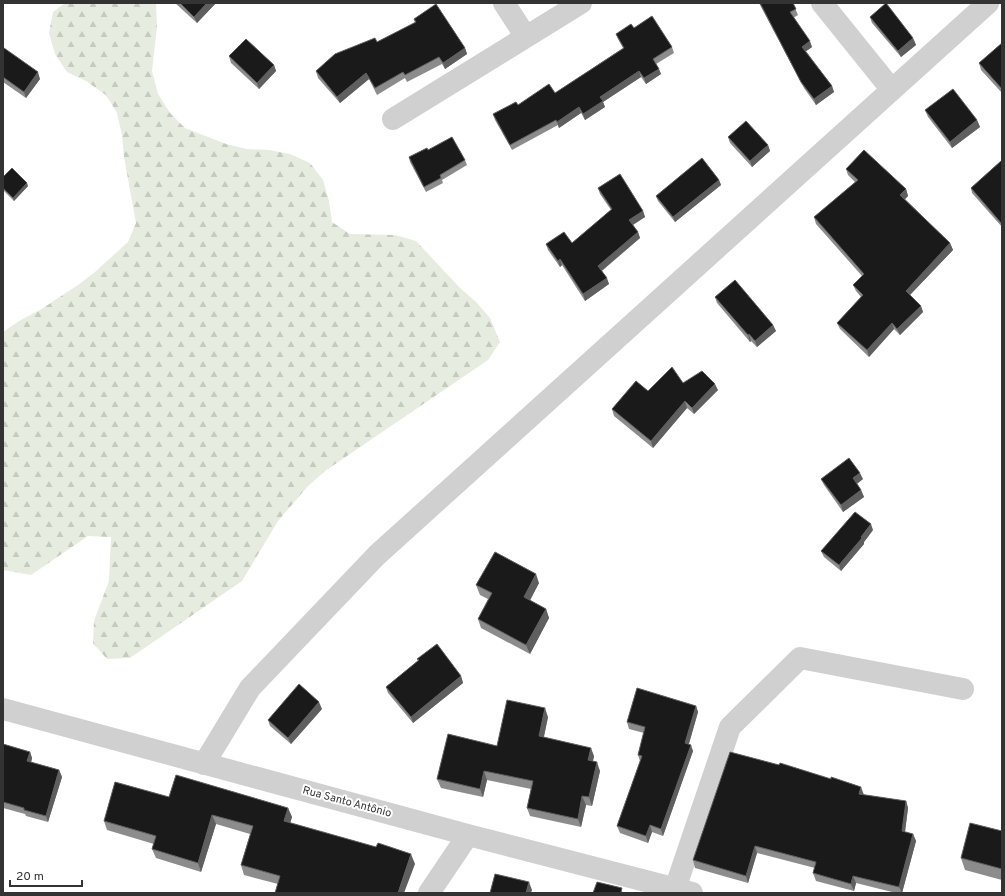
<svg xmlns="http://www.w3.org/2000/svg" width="1005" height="896" font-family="Overpass,sans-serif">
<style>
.forest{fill:url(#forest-firs)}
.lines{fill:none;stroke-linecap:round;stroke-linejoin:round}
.street{stroke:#d0d0d0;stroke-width:22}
.wall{fill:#8c8c8c}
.shaded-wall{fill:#5f5f5f}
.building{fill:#1a1a1a;stroke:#5f5f5f}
.labels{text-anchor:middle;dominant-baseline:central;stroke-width:4;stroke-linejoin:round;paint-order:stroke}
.street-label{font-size:11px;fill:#333;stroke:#fff}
</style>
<defs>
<pattern id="forest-firs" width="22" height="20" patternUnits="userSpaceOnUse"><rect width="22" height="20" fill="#e6ecdf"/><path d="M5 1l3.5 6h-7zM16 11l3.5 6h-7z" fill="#c6cbc0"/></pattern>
</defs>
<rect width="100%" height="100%" fill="#fff"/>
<path class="forest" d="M65 3H156L157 27 152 71 158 94 170 113 185 128 226 144 247 149 269 150 290 154 310 163 323 180 329 201 332 222 350 234 395 235 416 241 460 288 476 302 490 318 500 342 488 360 325 471 308 486 278 521 242 581 130 658 107 659 93 643 94 621 109 581 111 537 88 536 31 575 3 570V332L19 321 40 310 78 285 95 272 128 242 136 223 124 157 122 135 117 113 106 95 86 81 67 72 55 54 49 33 53 12Z"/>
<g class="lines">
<path class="street" d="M504 3 526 37
M822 3 892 90
M393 119 581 3
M3 709 468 835 692 893
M204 764 250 688 377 555 988 3
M675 889 730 727 800 658 963 689
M429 893 468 835"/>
</g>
<path class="wall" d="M175 3H216L197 23Z
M759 3H793L798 15 793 18 812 47 806 51 832 86 834 92 816 105 804 88Z
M870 17 913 38 916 45 901 57 872 23Z
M414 19 465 48 467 54 445 69 442 64 407 82 405 78 377 95 369 79 340 103 318 78 316 71 377 42 415 23Z
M634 28 672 47 674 53 656 64 661 74 646 84 641 77 603 102 605 107 585 120 581 113 559 128 558 125 512 150 495 120 493 114 518 105 555 93 623 48 618 39 616 34Z
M1002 43V93L981 70 979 63Z
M3 49 40 79 26 98 3 82Z
M229 56 274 65 276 71 259 89 231 63Z
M925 110 977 120 980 127 952 148 928 117Z
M728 137 768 145 770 151 752 167 730 143Z
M428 150 465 160 467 165 442 180 443 183 426 192 410 162 409 157Z
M1002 162V227L972 193 971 188Z
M846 169 906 189 908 196 905 199 950 243 953 250 910 295 921 306 923 312 900 335 894 329 869 357 840 329 837 323 861 297 856 291 853 285 862 276 816 224 814 217 855 182 848 175Z
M3 177 28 186 14 201 3 190Z
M719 180 721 185 675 222 658 201 656 196Z
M598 188 643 211 645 217 633 225 638 232 640 238 602 271 609 284 585 301 562 265 560 267 548 250 546 244 572 243 611 210 600 194Z
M715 297 773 325 776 331 757 347 751 341 750 342 717 303Z
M683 383 718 390 694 414 687 408 653 448 614 416 612 409 648 391Z
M821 479H863L857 484 861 490 864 497 843 512 824 485Z
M873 530 864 542V544L841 571 824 557 821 551Z
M539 583 530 600 546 609 549 618 530 654 481 628 478 619 488 599 480 595 476 585Z
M417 659 461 676 463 683 413 723 388 693 386 687 418 661Z
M696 706 698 712 689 744 693 751 663 836 652 832 648 843 620 833 617 826 640 761 638 755 644 733 629 729 627 722Z
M322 709 291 744 270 726 268 720Z
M548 717 544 737 594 756 593 761 600 771 592 806 586 805 581 827 530 816 527 808 531 789 487 780 483 797 441 788 437 779Z
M3 744 30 752 32 758 31 762 59 770 62 777 48 822 26 816 25 814 3 808Z
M864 795 906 801 908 808 905 832 913 834 916 841 902 893H896L856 883 854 891 816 881 813 873 815 868 757 853 748 883 695 868 693 860Z
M169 797 288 808 292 817 290 823 415 864 278 884 244 875 241 865 250 834 216 824 201 872 156 858 152 849 154 844 107 830 104 821Z
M1002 831V880L965 870 961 858Z"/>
<path class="shaded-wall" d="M207 3H216L197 23 194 17Z
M913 38 916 45 901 57 898 51Z
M810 41 812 47 805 52 802 47Z
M465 48 467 54 445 69 443 63Z
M274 65 276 71 259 89 257 83Z
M659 69 661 74 646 84 644 78Z
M639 71 641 77 603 102 605 107 585 120 583 114 600 97Z
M38 72 40 79 26 98 24 92Z
M366 73 369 79 340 103 337 97Z
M832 86 834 92 816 105 814 99Z
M579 107 581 113 559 128 557 122Z
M977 120 980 127 952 148 950 142Z
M768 145 770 151 752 167 750 161Z
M719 180 721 185 675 222 673 217Z
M27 183 28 186 14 201 13 198Z
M906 189 908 196 903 201 900 195Z
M643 211 645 217 631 226 629 220Z
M638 232 640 238 600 272 598 266Z
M950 243 953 250 908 297 906 291Z
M560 259 562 265 560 267 558 261Z
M607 278 609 284 585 301 583 294Z
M921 306 923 312 900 335 897 329Z
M892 323 894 329 869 357 867 350Z
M773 325 776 331 757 347 755 341Z
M749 334 751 341 750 342 748 335Z
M715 384 718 390 694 414 692 408Z
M685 401 687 408 653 448 651 441Z
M860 473 863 479 855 485 853 478Z
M861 490 864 497 843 512 841 505Z
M871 524 873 530 864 542V544L841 571 839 565Z
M536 574 539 583 527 606 524 597Z
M546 609 549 618 530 654 526 645Z
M461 676 463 683 413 723 411 717Z
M319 702 322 709 291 744 288 738Z
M696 706 698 712 687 750 685 743Z
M545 708 548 717 542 745 539 736Z
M691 745 693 751 663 836 661 829Z
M591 748 594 756 591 769 588 760Z
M30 752 32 758 30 768 27 761Z
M597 762 600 771 592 806 589 797Z
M59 770 62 777 48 822 46 816Z
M484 771 487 780 483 797 480 789Z
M861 787 864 795 859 794Z
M582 796 586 805 581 827 578 819Z
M906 801 908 808 904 839 902 831Z
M288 808 292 817 288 830 284 821Z
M212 815 216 824 201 872 198 863Z
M650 825 652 832 648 843 646 836Z
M913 834 916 841 902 893 899 887Z
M755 846 757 853 748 883 746 876Z
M411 854 415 864 404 893H398Z
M853 876 856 883 854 891 851 884Z
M529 882 532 890 531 893H526Z"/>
<path class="building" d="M180 3H207L194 17Z
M760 3H793L796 9 790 12 810 41 802 47 832 86 814 99 801 82Z
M886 3 913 38 898 51 870 17Z
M436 4 465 48 443 63 439 57 405 75 403 72 375 88 366 73 337 97 316 71 335 54 375 38 377 42 416 22 414 19Z
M652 16 672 47 653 59 659 69 644 78 639 71 600 97 603 101 583 114 579 107 557 122 556 120 510 145 493 114 516 102 518 105 549 84 555 93 624 48 616 34 631 24 634 28Z
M246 39 274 65 257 83 229 56Z
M1002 43V89L979 63Z
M4 48 38 72 24 92 3 77V49Z
M953 89 977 120 950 142 925 110Z
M746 121 768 145 750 161 728 137Z
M452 137 465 160 440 175 441 178 424 187 409 157 427 148 428 150Z
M864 150 906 189 900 195 950 243 906 291 921 306 897 329 892 323 867 350 837 323 863 295 853 285 864 274 814 217 858 180 846 169Z
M702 158 719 180 673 217 656 196Z
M1001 161 1002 162V224L971 188Z
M12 168 27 183 13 198 3 188V177Z
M620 174 643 211 629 220 638 232 598 266 607 278 583 294 560 259 558 261 546 244 564 232 572 243 612 209 598 188Z
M735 280 773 325 755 341 749 334 748 335 715 297Z
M672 367 683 383 702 371 715 384 692 408 685 401 651 441 612 409 636 381 648 391Z
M849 458 860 473 853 478 861 490 841 505 821 479Z
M855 512 871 524 861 537 862 538 839 565 821 551Z
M495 552 536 574 524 597 546 609 526 645 478 619 492 593 476 585Z
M437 644 461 676 411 717 386 687 419 660 417 659Z
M299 684 319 702 288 738 268 720Z
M637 688 696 706 685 743 691 745 661 829 650 825 646 836 617 826 642 756 638 755 645 727 627 722Z
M507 700 545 708 539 736 591 748 588 760 597 762 589 797 582 796 578 819 527 808 533 781 484 771 480 789 437 779 448 734 497 746Z
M3 744 30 752 27 761 59 770 46 816 24 810V808L3 802Z
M730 752 779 765 780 763 831 779V777L861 787 859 794 906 801 902 831 913 834 899 887 853 876 851 884 813 873 816 862 755 846 746 876 693 860Z
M176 775 288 808 284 821 376 847 378 843 411 854 398 893H275L280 876 241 865 253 826 212 815 198 863 152 849 156 836 104 821 115 782 169 797Z
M970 823 1002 831V869L961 858Z
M495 874 529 882 526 893H490Z
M597 882 622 888 621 892 626 893H593Z"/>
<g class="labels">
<g class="street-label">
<text transform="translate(347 802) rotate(15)">Rua Santo Antônio</text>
</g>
</g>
<rect width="1005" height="896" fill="none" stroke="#333333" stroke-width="8"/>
<path d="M10 880v6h72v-6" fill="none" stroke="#333333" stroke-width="2"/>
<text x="16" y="880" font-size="12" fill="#333333" stroke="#ffffff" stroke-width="3" paint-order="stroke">20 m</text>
</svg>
